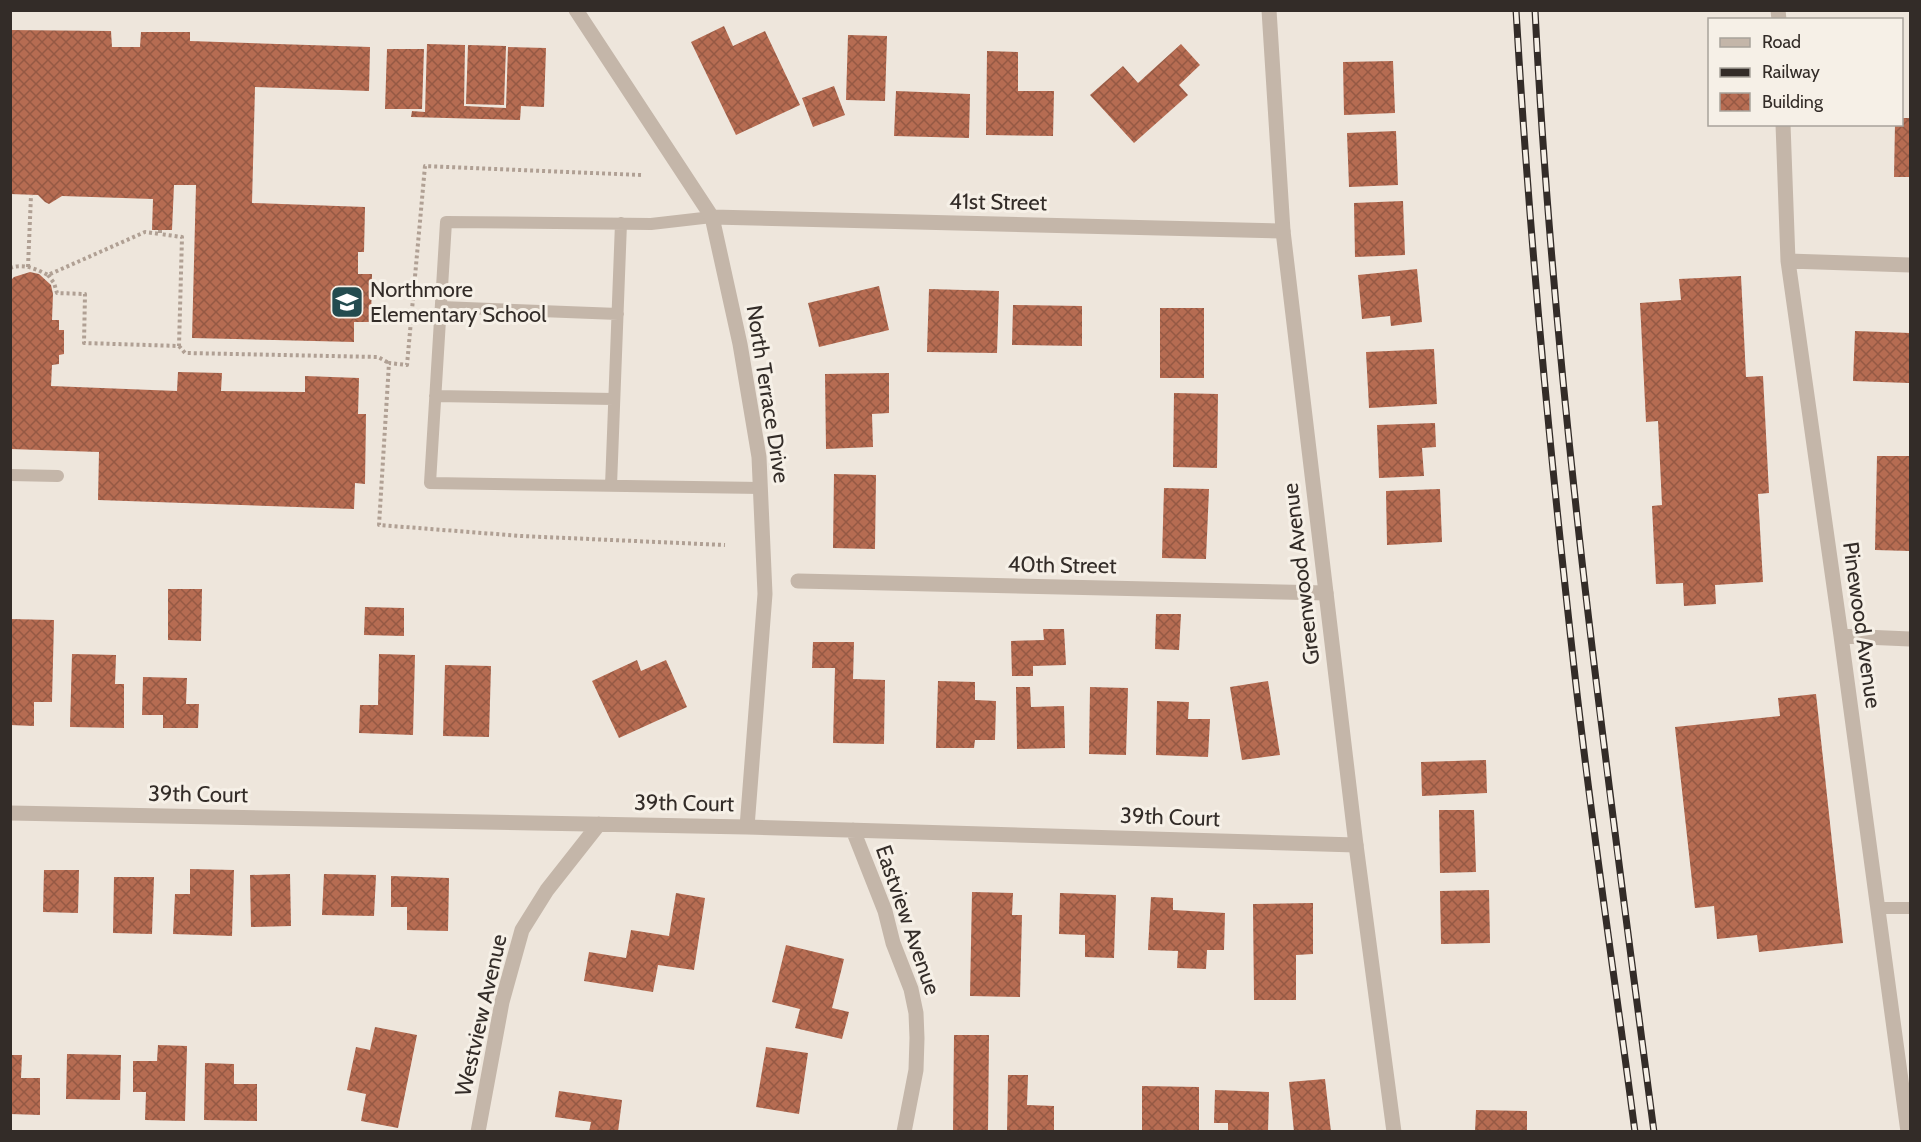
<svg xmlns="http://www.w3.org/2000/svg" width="1921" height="1142" font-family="Cabin,sans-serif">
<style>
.building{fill:url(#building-cross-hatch)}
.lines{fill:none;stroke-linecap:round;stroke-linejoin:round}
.path{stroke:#b0a094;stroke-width:4;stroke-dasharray:3 3;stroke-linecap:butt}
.service{stroke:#c4b6a9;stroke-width:12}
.minor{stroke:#c4b6a9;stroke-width:15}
.tertiary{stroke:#c4b6a9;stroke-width:15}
.rail-casing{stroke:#332c28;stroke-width:7}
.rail{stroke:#f6f0e7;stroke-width:4.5;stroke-dasharray:14;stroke-linecap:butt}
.labels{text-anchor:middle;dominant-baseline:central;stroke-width:6;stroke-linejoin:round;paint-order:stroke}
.street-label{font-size:22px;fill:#332c28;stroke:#f6f0e7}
.poi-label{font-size:22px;fill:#332c28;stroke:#f6f0e7;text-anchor:start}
</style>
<defs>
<pattern id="building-cross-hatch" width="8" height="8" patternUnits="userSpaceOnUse" patternTransform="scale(1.5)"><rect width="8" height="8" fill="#b66c52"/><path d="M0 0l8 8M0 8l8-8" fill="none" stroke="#955944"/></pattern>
</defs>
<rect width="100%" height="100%" fill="#eee6dc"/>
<path class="building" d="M724 26 733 46 765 31 800 105 736 135 691 42Z
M10 30 111 31 112 47H140L141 32H190V41L370 47 369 91 255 87 252 203 365 207 364 252H358V274H372L371 322H354V342L192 338 196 185H174L172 230H152L153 199 62 196 49 204 45 202 38 195 10 194Z
M848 35 887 36 885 101 846 100Z
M427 44 465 45 464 106 506 108 508 47 546 48 544 107 521 106 520 120 411 117 412 111 425 112Z
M1181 44 1200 65 1179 85 1188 95 1134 143 1090 95 1123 66 1138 83Z
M468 45 506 46 504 105 466 104Z
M387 49H424L422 109H385Z
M987 51 1018 52V91H1054L1053 136 986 135Z
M1393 61 1395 113 1344 115 1343 62Z
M834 86 845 115 813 127 802 98Z
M896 91 970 94 969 138 894 136Z
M1902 118H1910V177H1894L1895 124H1902Z
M1396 131 1398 185 1349 187 1347 133Z
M1403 201 1405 255 1355 257 1354 203Z
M1417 269 1422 322 1391 326 1390 316 1362 319 1358 275Z
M30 272 39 274 51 285 53 294 52 320H59V330H64V354L59 355V364L52 365 51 386 177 391 178 372 222 373 221 391 305 392V376L359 378 358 414H366L365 484 355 483 354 509 98 500 99 452 10 449V281L14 277Z
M1741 276 1746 377 1763 376 1769 493 1758 494 1763 582 1715 585 1716 604 1684 606 1683 583 1656 584 1652 506 1662 505 1658 421 1646 422 1640 303 1681 300 1679 279Z
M879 286 889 330 819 347 808 303Z
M929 289 999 291 997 353 927 352Z
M1013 305 1082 306V346L1012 345Z
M1160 308H1204V378H1160Z
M1855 331 1910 333 1909 383 1853 381Z
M1434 349 1437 404 1369 408 1366 352Z
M889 373V413L872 414 873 447 826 449 825 374Z
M1174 393 1218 394 1217 468 1173 467Z
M1435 423 1436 447 1422 448 1424 476 1379 478 1377 425Z
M1877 456H1910V551L1875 550Z
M834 474 876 475 875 549 833 548Z
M1164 488 1209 489 1206 559 1162 558Z
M1440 489 1442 542 1387 545 1386 491Z
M168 589H202L201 641 168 640Z
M365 607 404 608V636L364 635Z
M1156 614H1181L1179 650 1155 649Z
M10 619 54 620 52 702H34V726L10 725Z
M1043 629H1064L1066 665 1033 666V676H1012L1011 641 1044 640Z
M813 642H854L853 679 885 680 884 744 833 743 835 668H812Z
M72 654 116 655 115 684H124V728L70 727Z
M379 654 415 655 413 735 359 733 360 705H378Z
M637 660 641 671 666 660 687 707 619 738 592 681Z
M445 665 491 666 489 737 443 736Z
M143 677 187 678 186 704H199L198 728H163V715H142Z
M938 681 975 682V700L996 701 995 740H975L974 748H936Z
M1268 681 1280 755 1242 760 1230 687Z
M1016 687H1030L1031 707 1064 706 1065 748 1017 749Z
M1090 687 1128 688 1126 755 1089 754Z
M1816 694 1843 943 1759 952 1757 935 1717 939 1714 906 1695 908 1675 727 1780 716 1778 698Z
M1157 701 1189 702 1188 719H1210L1208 757 1156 755Z
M1486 760 1487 793 1422 796 1421 762Z
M1439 810H1474L1476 872 1440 873Z
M190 869 234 870 232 936 173 934 175 894H190Z
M44 870H79L78 913 43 912Z
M290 874 291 926 251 927 250 875Z
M324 874 376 875 374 916 322 915Z
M391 876 449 878 448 931 407 930V907H391Z
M114 877H154L152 934 113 933Z
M1489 890 1490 943 1441 944 1440 891Z
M972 892 1013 893 1012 915H1022L1020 997 970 996Z
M676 893 705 898 694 970 658 965 653 992 584 981 589 952 626 958 631 930 669 936Z
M1060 893 1116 895 1114 958 1085 957V935L1059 934Z
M1151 897 1173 898V910L1225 913 1224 950H1207L1206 969 1177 968 1178 951 1148 950Z
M1313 903V954L1296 955V1000H1254L1253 904Z
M786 945 844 959 832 1008 849 1012 842 1039 795 1028 800 1009 772 1002Z
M375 1027 417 1035 398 1128 361 1121 366 1094 347 1090 356 1047 370 1050Z
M954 1035H989L988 1132H953Z
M158 1045 187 1046 185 1121 145 1120 146 1092H133V1061H157Z
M766 1047 808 1053 799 1114 756 1107Z
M67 1054 121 1055 120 1100 66 1099Z
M10 1055H22L21 1078H40V1115L10 1114Z
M205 1063 234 1064V1084H257V1121L204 1120Z
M1008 1075H1028L1027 1105 1054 1106V1132H1007Z
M1325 1079 1331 1132H1294L1289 1082Z
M1142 1086 1199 1087V1132H1142Z
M1215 1090 1269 1092 1268 1132H1228V1123H1214Z
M559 1091 622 1100 618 1132H589L591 1122 555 1117Z
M1476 1110 1527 1111V1132H1475Z"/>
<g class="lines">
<path class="path" d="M641 175 425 166 407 365 389 363 379 525 521 536 725 545
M28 267 31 195
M10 268C24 263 36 269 48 275L145 232 160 234V230
M48 275 54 283 57 293 85 294 84 343 179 346 182 237 160 234
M179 346 185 353 378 357 389 363"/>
<path class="service" d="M712 217 651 224 446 222 430 483 761 488
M441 307 618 314
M435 396 614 399
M10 475 58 476
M611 486 621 223
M1878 908H1910"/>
<path class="minor" d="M576 10 712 217 740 344 759 457 765 594 747 827
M1778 10 1779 20
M1783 124 1788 261 1841 636 1908 1132
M712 217 1283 231
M1788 261 1910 265
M798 581 1326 593
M1841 636 1910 639
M10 813 747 827 1356 845
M853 830 885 911 893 943 911 989 916 1013 917 1038 916 1070 904 1132
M478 1132 502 1002 522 930 547 890 599 824"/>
<path class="tertiary" d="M1269 10 1283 231 1356 845 1394 1132"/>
<g class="rail-casing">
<path id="rail" d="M1516 10C1529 233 1550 455 1575 676 1592 828 1615 980 1635 1132
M1535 10C1554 386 1605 759 1654 1132"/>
</g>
<use href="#rail" class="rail"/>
</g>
<defs>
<g id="school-square" transform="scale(1.725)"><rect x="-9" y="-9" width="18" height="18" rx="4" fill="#234b4f" stroke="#f6f0e7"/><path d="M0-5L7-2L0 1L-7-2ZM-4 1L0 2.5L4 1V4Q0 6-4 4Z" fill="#fff"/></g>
</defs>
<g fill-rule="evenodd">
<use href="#school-square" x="347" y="302"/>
</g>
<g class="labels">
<g class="street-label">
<text transform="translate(998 202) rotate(1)">41st Street</text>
<text transform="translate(768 394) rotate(81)">North Terrace Drive</text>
<text transform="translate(1062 565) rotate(1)">40th Street</text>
<text transform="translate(1301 574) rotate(-97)">Greenwood Avenue</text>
<text transform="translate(1862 625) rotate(82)">Pinewood Avenue</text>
<text transform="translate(198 794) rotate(1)">39th Court</text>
<text transform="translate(684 803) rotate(1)">39th Court</text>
<text transform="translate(1170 817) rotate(2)">39th Court</text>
<text transform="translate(908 920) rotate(71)">Eastview Avenue</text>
<text transform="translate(481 1015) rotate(-77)">Westview Avenue</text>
</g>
<g class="poi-label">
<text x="370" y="289">Northmore<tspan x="370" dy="25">Elementary School</tspan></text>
</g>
</g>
<rect width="1921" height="1142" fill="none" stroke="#332c28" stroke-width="24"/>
<rect x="1708" y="18" width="195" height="108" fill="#f6f0e7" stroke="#a8a29b" stroke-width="1.5"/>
<rect x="1720" y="38" width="30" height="9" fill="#c4b6a9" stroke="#a8a29b" stroke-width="1.5"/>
<text x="1762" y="48" font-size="18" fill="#332c28">Road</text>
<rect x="1720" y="68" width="30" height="9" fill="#332c28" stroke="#a8a29b" stroke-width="1.5"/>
<text x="1762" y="78" font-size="18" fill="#332c28">Railway</text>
<rect x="1720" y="93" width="30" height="18" fill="url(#building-cross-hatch)" stroke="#a8a29b" stroke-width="1.5"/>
<text x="1762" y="108" font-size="18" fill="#332c28">Building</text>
</svg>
